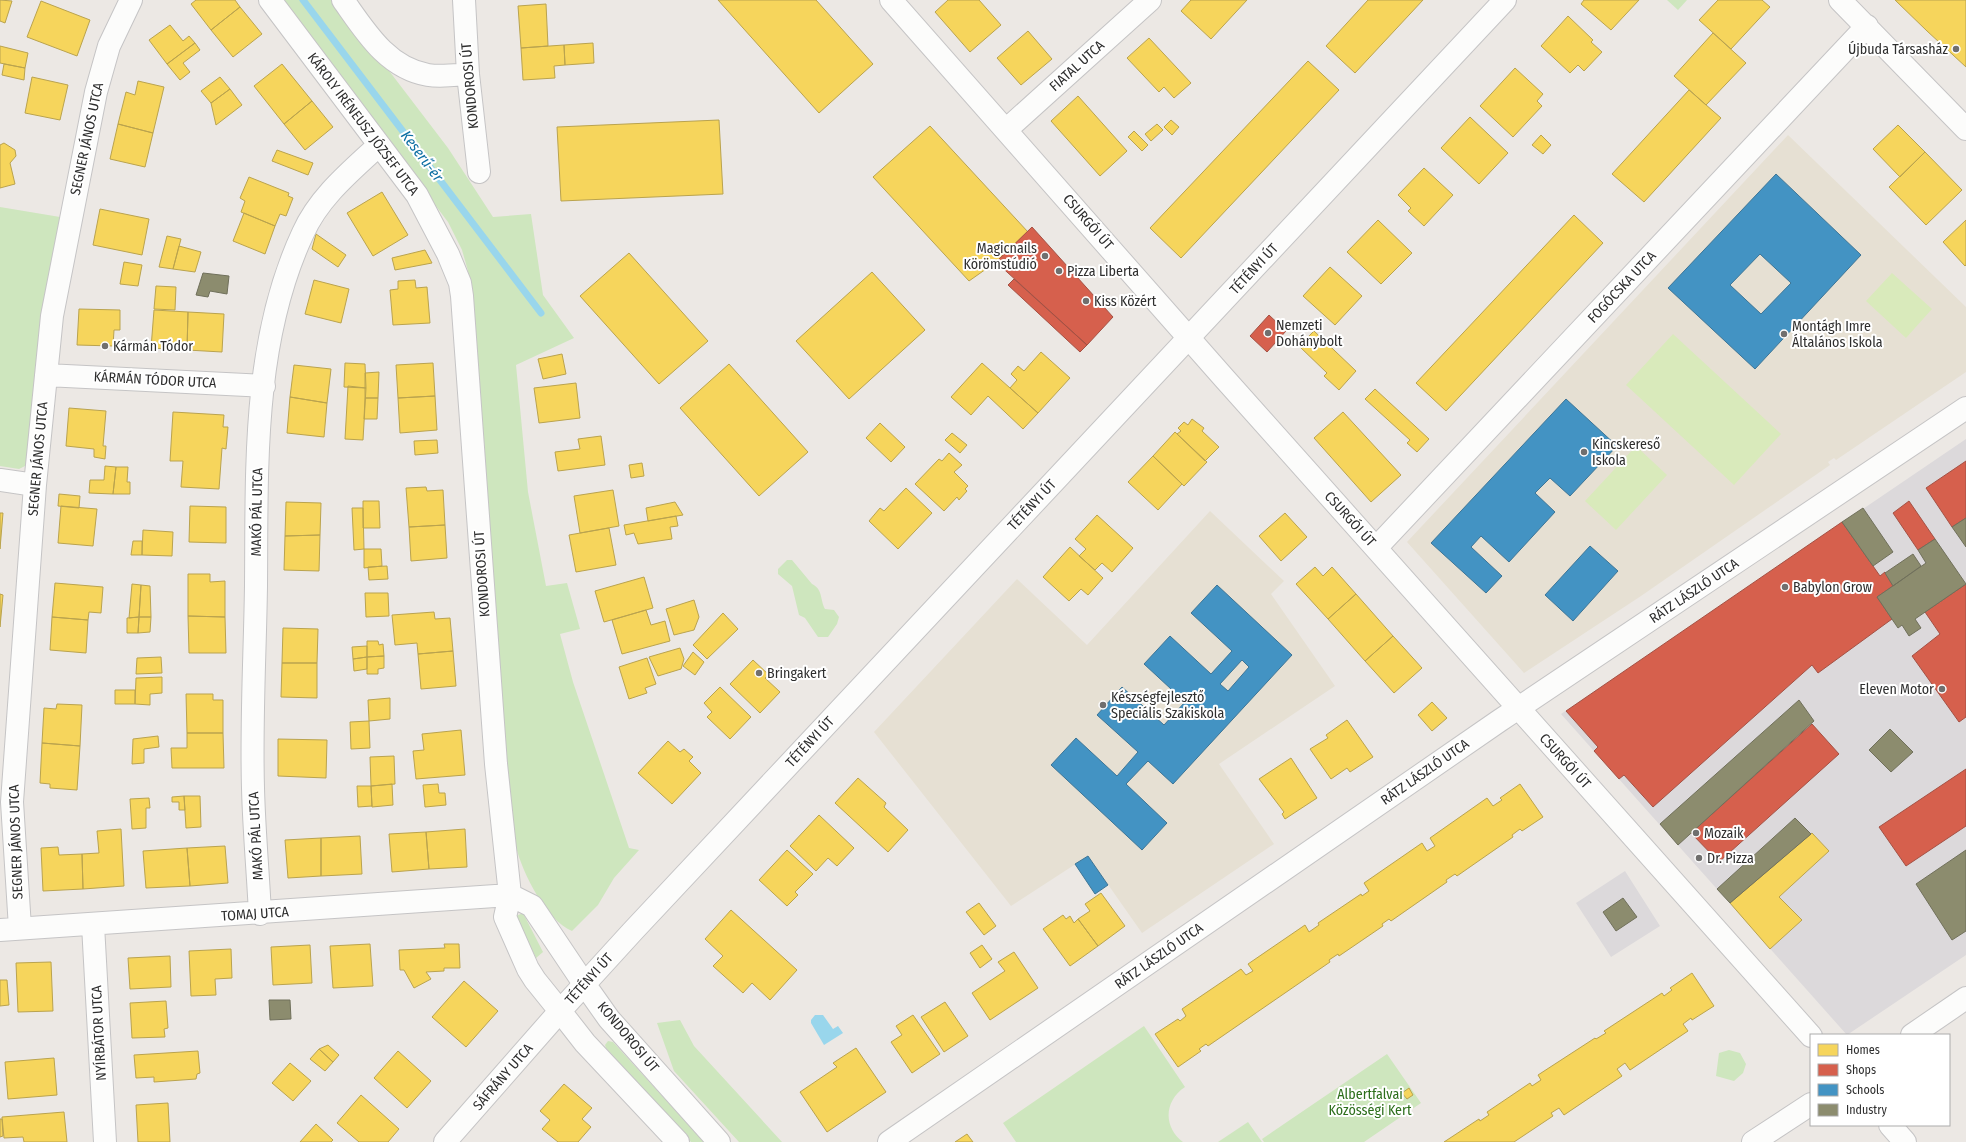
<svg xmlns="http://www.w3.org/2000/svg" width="1966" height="1142" font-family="'Fira Sans Condensed',sans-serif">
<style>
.industrial{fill:#dcd9db}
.education{fill:#e6e0d3}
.green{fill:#cee6be}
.pitch{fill:#d9eabb}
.water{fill:#99d6ec}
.homes{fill:#f6d55c;stroke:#baa34e}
.shops{fill:#d6604d;stroke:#a45144}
.schools{fill:#4393c3;stroke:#3d7596;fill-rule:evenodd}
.industry{fill:#8c8c6e;stroke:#70705b}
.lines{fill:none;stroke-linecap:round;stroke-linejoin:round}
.stream{stroke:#99d6ec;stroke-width:7}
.street-casing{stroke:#c5c4c5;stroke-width:24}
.secondary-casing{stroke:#c5c4c5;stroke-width:24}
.street{stroke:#fcfcfb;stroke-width:22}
.secondary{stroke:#fcfcfb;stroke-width:22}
.poi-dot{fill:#706f6e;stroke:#fff;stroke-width:1.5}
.labels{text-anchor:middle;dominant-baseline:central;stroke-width:4;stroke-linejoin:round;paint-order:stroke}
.poi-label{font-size:14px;fill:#2e2e2e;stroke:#fff;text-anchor:start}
.street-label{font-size:14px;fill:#2e2e2e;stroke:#fff}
.park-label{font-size:14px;fill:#2c6e1b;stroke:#fff}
.water-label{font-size:15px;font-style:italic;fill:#0d6fa3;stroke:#fff}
</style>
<rect width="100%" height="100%" fill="#ece8e4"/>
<path class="industrial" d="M1966 439V955L1847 1035 1561 714Z
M1625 871 1660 926 1611 957 1576 903Z"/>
<path class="education" d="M1788 135 1966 307V372L1836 460 1834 458 1828 462 1830 465 1641 596 1524 673 1407 542Z
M1210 511 1284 581 1271 594 1335 686 1219 764 1274 844 1142 933 1088 856 1011 906 874 732 1017 579 1087 645Z"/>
<path class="green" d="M280 0H335L448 148 493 217 531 214 543 295 574 338 516 365 528 492 546 586 567 583 580 629 560 634 573 682 629 848 639 850 614 878 598 905 572 931C546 920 523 874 516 847 513 836 512 823 510 811L484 441 468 271 462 250 448 222Z
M1667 0H1687L1678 10Z
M0 207 60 217 41 314 27 465 19 469 0 466Z
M787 560H792L812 584C823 589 820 600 825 609L834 610 839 617 837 624 828 637H818L805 618 799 615 792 586 778 574V569Z
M523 913 543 952 536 958 516 916Z
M680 1020 694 1046 782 1142H739L674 1071 657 1023Z
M1144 1026 1185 1087C1164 1101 1163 1127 1183 1142H1016L1003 1123Z
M608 1041 613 1042 704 1142H691L606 1048 605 1045Z
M1729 1050 1740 1053 1746 1064 1743 1073 1734 1081 1716 1076 1719 1053Z
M1387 1054 1421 1103 1364 1142H1264L1262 1139Z
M1248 1122 1262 1142H1218Z"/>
<path class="pitch" d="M1892 273 1932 309 1906 338 1866 301Z
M1673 334 1781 434 1734 485 1626 385Z
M1636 446 1667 475 1616 530 1585 501Z"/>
<path class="water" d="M815 1015H823L833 1029 838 1026 843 1033 824 1045 811 1023V1020Z"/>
<path class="homes" d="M0 0 12 1 5 23 0 21Z
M196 0H235L240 7 211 30 191 4Z
M718 0H816L873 64 819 113Z
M948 0H979L1001 25 970 52 935 12Z
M1191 0H1247L1211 39 1181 11Z
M1368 0H1423L1355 73 1326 46Z
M1584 0H1639L1611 30 1581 4Z
M1718 0H1762L1770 7 1731 49 1699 20Z
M1895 0H1966V67L1927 31Z
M41 1 90 20 77 56 27 37Z
M546 4 548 46 521 48 518 6Z
M240 7 262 34 233 57 211 30Z
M1568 16 1593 40 1591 42 1602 52 1584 71 1578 65 1570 73 1541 46Z
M170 25 183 41 189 36 195 43 167 64 149 40Z
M1028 31 1052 59 1021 85 997 58Z
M1713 33 1746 63 1706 105 1674 76Z
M1149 38 1191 83 1174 98 1164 87 1159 92 1127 58Z
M195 43 200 50 183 63 190 72 180 80 167 64Z
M593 43 594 63 565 65 564 45Z
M564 45 565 65 554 66 555 78 523 80 521 48Z
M0 46 28 53 25 68 0 63Z
M1308 61 1339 90 1181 258 1150 228Z
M4 64 25 68 24 80 2 75Z
M282 64 312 101 284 124 254 86Z
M1515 68 1543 94 1537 101 1542 106 1513 137 1480 106Z
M32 77 68 85 60 120 25 113Z
M220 77 230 89 211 103 201 91Z
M138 81 164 87 153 133 118 124 126 92 135 95Z
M230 89 242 105 216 125 211 103Z
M1689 90 1721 118 1644 202 1612 174Z
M1078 96 1127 151 1100 176 1051 121Z
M312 101 333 127 305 150 284 124Z
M1470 117 1508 153 1479 184 1441 148Z
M719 120 723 194 561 201 557 127Z
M1171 120 1179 127 1172 135 1164 127Z
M118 124 153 133 145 167 110 159Z
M1157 124 1163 130 1151 141 1145 134Z
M1898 125 1925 152 1900 177 1873 149Z
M930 126 1028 232 996 262 969 281 873 177Z
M1134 131 1148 145 1142 151 1128 137Z
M1541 135 1551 145 1543 154 1532 145Z
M4 143 15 150 16 156 10 163 15 184 0 188V145Z
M277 150 313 163 308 175 272 161Z
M1925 152 1962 190 1926 225 1889 187Z
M1424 168 1453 195 1424 226 1408 211 1411 208 1398 195Z
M249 177 289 193 288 196 293 198 286 216 280 214 275 226 241 212 245 201 240 198Z
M382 192 408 235 373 256 347 213Z
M100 209 149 219 142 255 93 245Z
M244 213 275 226 265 254 233 241Z
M1574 215 1603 243 1446 411 1416 383Z
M1378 220 1412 253 1381 284 1347 252Z
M1966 220V265L1965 266 1943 242Z
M316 234 346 255 338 267 312 249Z
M167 236 181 239 173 269 159 267Z
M179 246 201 252 195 272 173 269Z
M425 250 432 263 395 270 392 258Z
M629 253 708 341 659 384 580 296Z
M124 262 142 265 138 286 120 284Z
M1330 267 1362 296 1335 325 1303 296Z
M872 272 925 330 849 399 796 341Z
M314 280 349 289 341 323 305 314Z
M415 280 416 288 427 287 430 323 393 325 390 290 398 289V281Z
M156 286 176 287 175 310 154 309Z
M79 309 120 310V330H114L113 346 77 345Z
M154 310 188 312 187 350 151 348Z
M188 312 224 314 222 352 187 350Z
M1314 331 1356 371 1339 390 1324 376 1327 373 1299 346Z
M1041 352 1070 378 1038 413 1010 388 1017 380 1011 374 1018 366 1024 371Z
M562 354 566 374 543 379 538 359Z
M345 363 365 364 366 388 344 387Z
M433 363 435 396 398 398 396 365Z
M982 363 1038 413 1023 429 988 396 971 415 951 397Z
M729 364 808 452 759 496 680 408Z
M294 365 331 369 327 403 290 397Z
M379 372 378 398H365V373Z
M576 383 580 418 539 423 534 388Z
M348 386 366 388 363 440 345 439Z
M1375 389 1429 439 1417 452 1407 443 1410 440 1365 399Z
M435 396 437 430 400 433 398 398Z
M290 397 327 403 324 437 287 433Z
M365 398H378L377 419H364Z
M69 408 106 411 103 446H106L105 459 94 457V449L66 446Z
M173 412 224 415 223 427H228L226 449 222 448 219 489 181 487 183 461H170Z
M1343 412 1401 475 1371 502 1314 438Z
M1192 419 1204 428 1202 431 1219 447 1205 461 1177 434 1181 431 1178 428 1184 422 1188 425Z
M880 423 905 447 891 462 866 438Z
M1175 432 1207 462 1184 486 1153 456Z
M952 433 967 445 960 453 945 440Z
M601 436 605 465 558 471 555 452 580 449 578 439Z
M437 440 438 453 415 455 414 441Z
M949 453 962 465 954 472 968 486 965 489 967 491 959 500 957 497 944 511 915 484 939 459 942 461Z
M1153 456 1182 484 1158 510 1128 482Z
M642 463 644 476 631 478 629 465Z
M105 466 116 467 113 494 89 493 90 480H104Z
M116 467H128L127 482H130V494H113Z
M426 487 427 491 443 490 445 525 409 527 406 488Z
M906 488 932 513 898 549 869 521 880 508 884 511Z
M613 490 619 526 580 533 574 496Z
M59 494 80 496 79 508 58 506Z
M363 501H379L380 528H363Z
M286 502 321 503 320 535 285 536Z
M675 502 683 515 648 521 646 508Z
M61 506 97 509 93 546 58 543Z
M190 506 226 507V543L189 542Z
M352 508H363L364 549 354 550Z
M0 513H3L0 549Z
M1285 513 1307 537 1281 561 1259 536Z
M1097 515 1133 548 1112 572 1102 563 1095 570 1079 556 1086 549 1075 539Z
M676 516 678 526 670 527 672 539 638 544 634 533 626 535 624 525Z
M445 525 447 558 411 561 409 527Z
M609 528 616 565 576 572 569 535Z
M143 530 173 532 172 556 142 555Z
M320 535 319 571 284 570 285 536Z
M133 541H142V555H131Z
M1070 547 1103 578 1088 595 1081 589 1069 601 1043 577Z
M364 549H381L382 566 364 568Z
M387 566 388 579 369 580 368 567Z
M1315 567 1323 576 1332 567 1356 594 1328 619 1296 584Z
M188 574H210V582L225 581V617L188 616Z
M644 577 653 608 604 622 595 591Z
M55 583 103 587 101 613 89 612 88 620 52 617Z
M132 584 141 585 139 617 129 618Z
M141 585 150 586 151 617H139Z
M365 593H388L389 616 366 617Z
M0 594 3 595 0 627Z
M1356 594 1393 636 1365 661 1328 619Z
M694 600 699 617 694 630 674 635 666 609Z
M646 610 651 625 665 621 670 641 622 654 612 620Z
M434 612 435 619 450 618 453 651 418 654 417 643 395 645 392 615Z
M723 613 738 629 707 659 693 645Z
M188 616 225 617 226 653H189Z
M52 617 88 620 86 653 50 650Z
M139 617H151L150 632 138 633Z
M139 617 138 633H127V618Z
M283 628 318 629 317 663H282Z
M1393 636 1422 668 1394 693 1365 661Z
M367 641H378L379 645 383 644 384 656 367 657Z
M367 646V657L353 659 352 647Z
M680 648 684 659 681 669 658 676 649 657Z
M453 651 456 686 421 689 418 654Z
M693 652 704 662 695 675 683 666Z
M384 656V668L378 669V674H367V657Z
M161 657 162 673 136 674 137 658Z
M367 657V669L354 671 353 659Z
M647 658 656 684 645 688 647 693 629 699 619 667Z
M753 660 769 675 765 678 780 692 760 713 730 684Z
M282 663H317V698L281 697Z
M162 677V693L150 694V705L135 704 136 678Z
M720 687 751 717 730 739 707 717 712 712 704 703Z
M115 690H135V704H115Z
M186 694H213V700H223V733H187Z
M390 698V719L369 721 368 700Z
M1432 702 1447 718 1432 731 1418 715Z
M57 704 82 705 80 746 42 743 44 708 56 709Z
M1347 720 1373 757 1350 772 1347 768 1331 779 1310 749 1328 738 1326 735Z
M369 721 370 748 351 749 350 722Z
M461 730 465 775 416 779 413 751 424 750 422 734Z
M187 733H223L224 768H172L171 748H187Z
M158 736 159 747 144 749V763L132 764 133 739Z
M278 739 327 740 326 778 278 776Z
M668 741 680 752 684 749 693 757 689 761 701 773 672 804 638 773Z
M42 743 80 746 77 790 50 788V784L40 783Z
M394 756 395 784 371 786 370 757Z
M1291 758 1317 798 1285 819 1282 814 1284 812 1259 779Z
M858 778 886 803 884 807 908 830 888 852 835 803Z
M392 784 393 805 372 807 371 786Z
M438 784 439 793H445L446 805 425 807 423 785Z
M1520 784 1543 817 1522 831 1520 829 1512 835 1513 837 1457 876 1455 874 1446 880 1447 882 1391 921 1389 919 1382 924 1383 926 1339 956 1338 954 1329 960 1330 962 1208 1046 1206 1044 1199 1049 1201 1051 1178 1067 1155 1034 1178 1019 1180 1021 1186 1016 1182 1009 1241 969 1246 975 1253 971 1248 964 1305 925 1309 932 1319 925 1318 923 1361 894 1362 896 1369 891 1364 883 1422 843 1427 851 1435 846 1430 838 1487 798 1493 806 1502 800 1500 798Z
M357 786H371L372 806 358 807Z
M184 796 185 810H179V802H172V797Z
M184 796H200L201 827 186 828Z
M149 798 150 808H146V828L132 829 130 799Z
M819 815 854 848 837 866 828 858 816 871 790 846Z
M121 829 124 886 83 889 82 854 99 853 97 831Z
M465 829 467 867 429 869 426 832Z
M426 832 429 869 392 872 389 834Z
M1812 833 1829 851 1779 897 1802 920 1770 949 1730 903Z
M360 836 362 874 321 876V838Z
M321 838V876L288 878 285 840Z
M225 846 228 883 190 886 187 848Z
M58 847 59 855 82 854 83 889 43 891 41 848Z
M187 848 190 886 146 888 143 851Z
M787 850 813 874 795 892 798 895 787 906 759 880Z
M1101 893 1125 926 1098 946 1078 919 1090 911 1085 904Z
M979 903 996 926 984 935 966 912Z
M731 910 797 970 770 1000 752 983 743 993 713 966 723 956 705 939Z
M1063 915 1066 919 1070 916 1074 923 1078 919 1098 946 1070 966 1043 929Z
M370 944 373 986 333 988 330 946Z
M444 944H459L460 968H444V971L426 972 431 979 414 988 404 970H400L399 950 445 948Z
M310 945 312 983 273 985 271 947Z
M982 945 992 959 980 968 970 953Z
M231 949 232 978 215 979 216 995 191 996 189 951Z
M1014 952 1038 988 990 1020 972 993 1005 971 998 962Z
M170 956 171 987 130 989 128 958Z
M51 962 53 1011 18 1012 16 963Z
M1692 973 1714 1006 1692 1020 1691 1018 1683 1024 1688 1031 1630 1070 1625 1063 1617 1069 1622 1076 1564 1115 1559 1108 1551 1113 1553 1116 1514 1142H1444L1479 1119 1480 1121 1489 1115 1487 1112 1530 1083 1532 1086 1541 1080 1538 1075 1595 1038 1596 1039 1606 1033 1604 1031 1662 993 1664 996 1672 990 1670 988Z
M0 980H7L9 1005 0 1006Z
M464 981 498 1011 466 1047 432 1017Z
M166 1001 168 1028 164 1029 165 1037 132 1038 130 1003Z
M945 1002 968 1036 944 1052 921 1017Z
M913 1015 940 1054 912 1073 891 1042 902 1035 896 1026Z
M328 1045 339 1055 333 1062 319 1049Z
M856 1048 886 1092 827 1132 800 1092 837 1067 833 1063Z
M319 1049 333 1062 325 1071 310 1059Z
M198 1051 200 1073 197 1074 196 1079 154 1082V1077L136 1078 134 1055Z
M398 1051 431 1081 407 1108 374 1078Z
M54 1058 57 1095 8 1099 5 1062Z
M290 1063 311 1081 293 1101 272 1083Z
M564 1084 592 1108 582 1119 591 1127 578 1142H558L542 1129 550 1120 540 1111Z
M1409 1088 1413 1095 1407 1099 1402 1093Z
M361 1095 399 1129 388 1142H359L337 1123Z
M168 1103 170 1142H138L136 1105Z
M64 1112 67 1142H24L23 1137 4 1138 2 1117Z
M0 1119H2L3 1136 0 1137Z
M316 1124 333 1140 331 1142H300Z
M967 1134 973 1142H955Z"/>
<path class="shops" d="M1032 227 1113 317 1087 345 996 262Z
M1014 279 1087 345 1080 352 1008 285Z
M1269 315 1286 331 1267 352 1250 336Z
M1966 461V518L1952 527 1926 488Z
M1909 501 1935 539 1918 550 1893 513Z
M1842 522 1880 576 1885 572 1893 586 1877 597 1892 619 1818 673 1812 665 1653 807 1624 775 1619 779 1594 751 1598 747 1566 711Z
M1966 584V717L1959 722 1912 656 1940 634 1925 612Z
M1812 724 1839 754 1719 862 1691 833Z
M1966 769V826L1906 866 1879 827Z"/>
<path class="schools" d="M1776 174 1861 255 1755 369 1668 288ZM1760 254 1791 283 1761 314 1730 285Z
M1566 399 1617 446 1570 496 1550 478 1535 493 1555 512 1509 562 1481 536 1471 547 1502 576 1486 593 1431 543Z
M1590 546 1618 571 1573 621 1545 595Z
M1217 585 1292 655 1173 784 1148 761 1126 784 1167 823 1142 850 1051 765 1076 738 1117 776 1138 752 1097 715 1122 687 1164 725 1185 702 1144 664 1170 636 1211 674 1232 651 1191 613ZM1242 660 1249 667 1228 691 1220 684Z
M1088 856 1108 885 1095 894 1075 864Z"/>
<path class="industry" d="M203 273 229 276 227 294 210 291 208 297 196 295Z
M1863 508 1893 552 1873 566 1842 522Z
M1966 518V547L1952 527Z
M1935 539 1966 584 1915 619 1921 628 1909 636 1902 625 1898 628 1877 597 1926 563 1918 550Z
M1913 554 1921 566 1893 586 1885 573Z
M1799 700 1814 721 1678 845 1660 824Z
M1890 729 1913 752 1891 772 1869 750Z
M1795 818 1811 834 1730 903 1717 889Z
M1966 850V931L1952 940 1916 884Z
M1623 898 1637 917 1616 931 1603 912Z
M269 1000H290L291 1019 270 1020Z"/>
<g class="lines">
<path class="stream" d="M303 0 541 313"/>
<g class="street-casing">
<path id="street" d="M270 0 417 195 448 254 460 283 462 296 496 764 510 895 505 917 528 969 535 980 560 1011 445 1142
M343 0C365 31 387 68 428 75 441 77 455 75 468 74
M464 0 468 74 479 172
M891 0 1224 378 1811 1036
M1840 0 1966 129
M1006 130 1150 0
M46 375 264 386
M0 480 35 485
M1376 548 1867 26
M510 895 532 906 585 985
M260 914C258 872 254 830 253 788 251 721 255 654 256 586 257 468 252 342 303 233 319 197 351 171 379 145
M93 925 105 1142
M20 928 12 802 35 485 52 316 96 92 109 46 131 0
M0 930 510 895
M1912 1035 1966 998
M1890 1125 1905 1142
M889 1142 1499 721 1966 408
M1753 1142 1811 1104"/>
</g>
<g class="secondary-casing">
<path id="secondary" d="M585 985 609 1019 719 1142
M678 1142 585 1043 560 1011 632 932 1505 0"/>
</g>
<use href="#street" class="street"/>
<use href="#secondary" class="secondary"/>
</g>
<g class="poi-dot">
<circle cx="1956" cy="49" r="4"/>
<circle cx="1045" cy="256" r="4"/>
<circle cx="1059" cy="271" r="4"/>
<circle cx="1086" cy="301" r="4"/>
<circle cx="1268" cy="333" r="4"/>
<circle cx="1784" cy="334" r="4"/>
<circle cx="105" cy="346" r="4"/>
<circle cx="1584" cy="452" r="4"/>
<circle cx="1785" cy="587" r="4"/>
<circle cx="759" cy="673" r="4"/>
<circle cx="1942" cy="689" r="4"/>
<circle cx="1103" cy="705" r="4"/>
<circle cx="1696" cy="833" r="4"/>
<circle cx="1699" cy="858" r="4"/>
</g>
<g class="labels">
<g class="poi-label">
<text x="1948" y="49" text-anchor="end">Újbuda Társasház</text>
<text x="1037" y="248" text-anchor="end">Magicnails<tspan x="1037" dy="16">Körömstúdió</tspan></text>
<text x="1067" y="271">Pizza Liberta</text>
<text x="1094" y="301">Kiss Közért</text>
<text x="1276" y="325">Nemzeti<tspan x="1276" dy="16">Dohánybolt</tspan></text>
<text x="1792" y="326">Montágh Imre<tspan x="1792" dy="16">Általános Iskola</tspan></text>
<text x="113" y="346">Kármán Tódor</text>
<text x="1592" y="444">Kincskereső<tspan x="1592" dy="16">Iskola</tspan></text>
<text x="1793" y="587">Babylon Grow</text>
<text x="767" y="673">Bringakert</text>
<text x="1934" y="689" text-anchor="end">Eleven Motor</text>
<text x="1111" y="697">Készségfejlesztő<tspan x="1111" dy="16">Speciális Szakiskola</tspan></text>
<text x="1704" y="833">Mozaik</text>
<text x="1707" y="858">Dr. Pizza</text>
</g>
<g class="street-label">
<text transform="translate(1077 66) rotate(-42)">FIATAL UTCA</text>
<text transform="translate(470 86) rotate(-95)">KONDOROSI ÚT</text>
<text transform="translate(363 124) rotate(53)">KÁROLY IRÉNEUSZ JÓZSEF UTCA</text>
<text transform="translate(87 139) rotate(-78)">SEGNER JÁNOS UTCA</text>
<text transform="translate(1088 222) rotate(49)">CSURGÓI ÚT</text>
<text transform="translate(1254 269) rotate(-47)">TÉTÉNYI ÚT</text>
<text transform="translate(1622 287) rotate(-47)">FOGÓCSKA UTCA</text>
<text transform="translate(155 380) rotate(3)">KÁRMÁN TÓDOR UTCA</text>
<text transform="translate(38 459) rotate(-85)">SEGNER JÁNOS UTCA</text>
<text transform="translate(1032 505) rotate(-47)">TÉTÉNYI ÚT</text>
<text transform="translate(257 512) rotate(-89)">MAKÓ PÁL UTCA</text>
<text transform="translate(1350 519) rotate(48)">CSURGÓI ÚT</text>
<text transform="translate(482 574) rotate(-94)">KONDOROSI ÚT</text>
<text transform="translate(1694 591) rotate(-34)">RÁTZ LÁSZLÓ UTCA</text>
<text transform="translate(810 742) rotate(-47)">TÉTÉNYI ÚT</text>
<text transform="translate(1565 761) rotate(48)">CSURGÓI ÚT</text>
<text transform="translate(1425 772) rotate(-35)">RÁTZ LÁSZLÓ UTCA</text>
<text transform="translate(256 836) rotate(-93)">MAKÓ PÁL UTCA</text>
<text transform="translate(16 842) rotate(-92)">SEGNER JÁNOS UTCA</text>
<text transform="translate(255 914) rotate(-4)">TOMAJ UTCA</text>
<text transform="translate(1159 956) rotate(-35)">RÁTZ LÁSZLÓ UTCA</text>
<text transform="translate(589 979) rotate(-48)">TÉTÉNYI ÚT</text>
<text transform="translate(99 1033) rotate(-93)">NYÍRBÁTOR UTCA</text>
<text transform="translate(628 1037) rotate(50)">KONDOROSI ÚT</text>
<text transform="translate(503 1077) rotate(-49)">SÁFRÁNY UTCA</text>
</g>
<g class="park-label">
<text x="1370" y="1094">Albertfalvai<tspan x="1370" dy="16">Közösségi Kert</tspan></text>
</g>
<g class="water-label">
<text transform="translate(422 156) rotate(53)">Keserű-ér</text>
</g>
</g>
<rect x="1810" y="1034" width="140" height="92" fill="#ffffff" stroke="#ababab"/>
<rect x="1818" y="1044" width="20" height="12" fill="#f6d55c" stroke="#ababab"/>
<text x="1846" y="1054" font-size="12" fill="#2e2e2e">Homes</text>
<rect x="1818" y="1064" width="20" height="12" fill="#d6604d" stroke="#ababab"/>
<text x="1846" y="1074" font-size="12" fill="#2e2e2e">Shops</text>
<rect x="1818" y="1084" width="20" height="12" fill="#4393c3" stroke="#ababab"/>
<text x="1846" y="1094" font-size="12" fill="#2e2e2e">Schools</text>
<rect x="1818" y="1104" width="20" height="12" fill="#8c8c6e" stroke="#ababab"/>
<text x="1846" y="1114" font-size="12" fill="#2e2e2e">Industry</text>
</svg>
